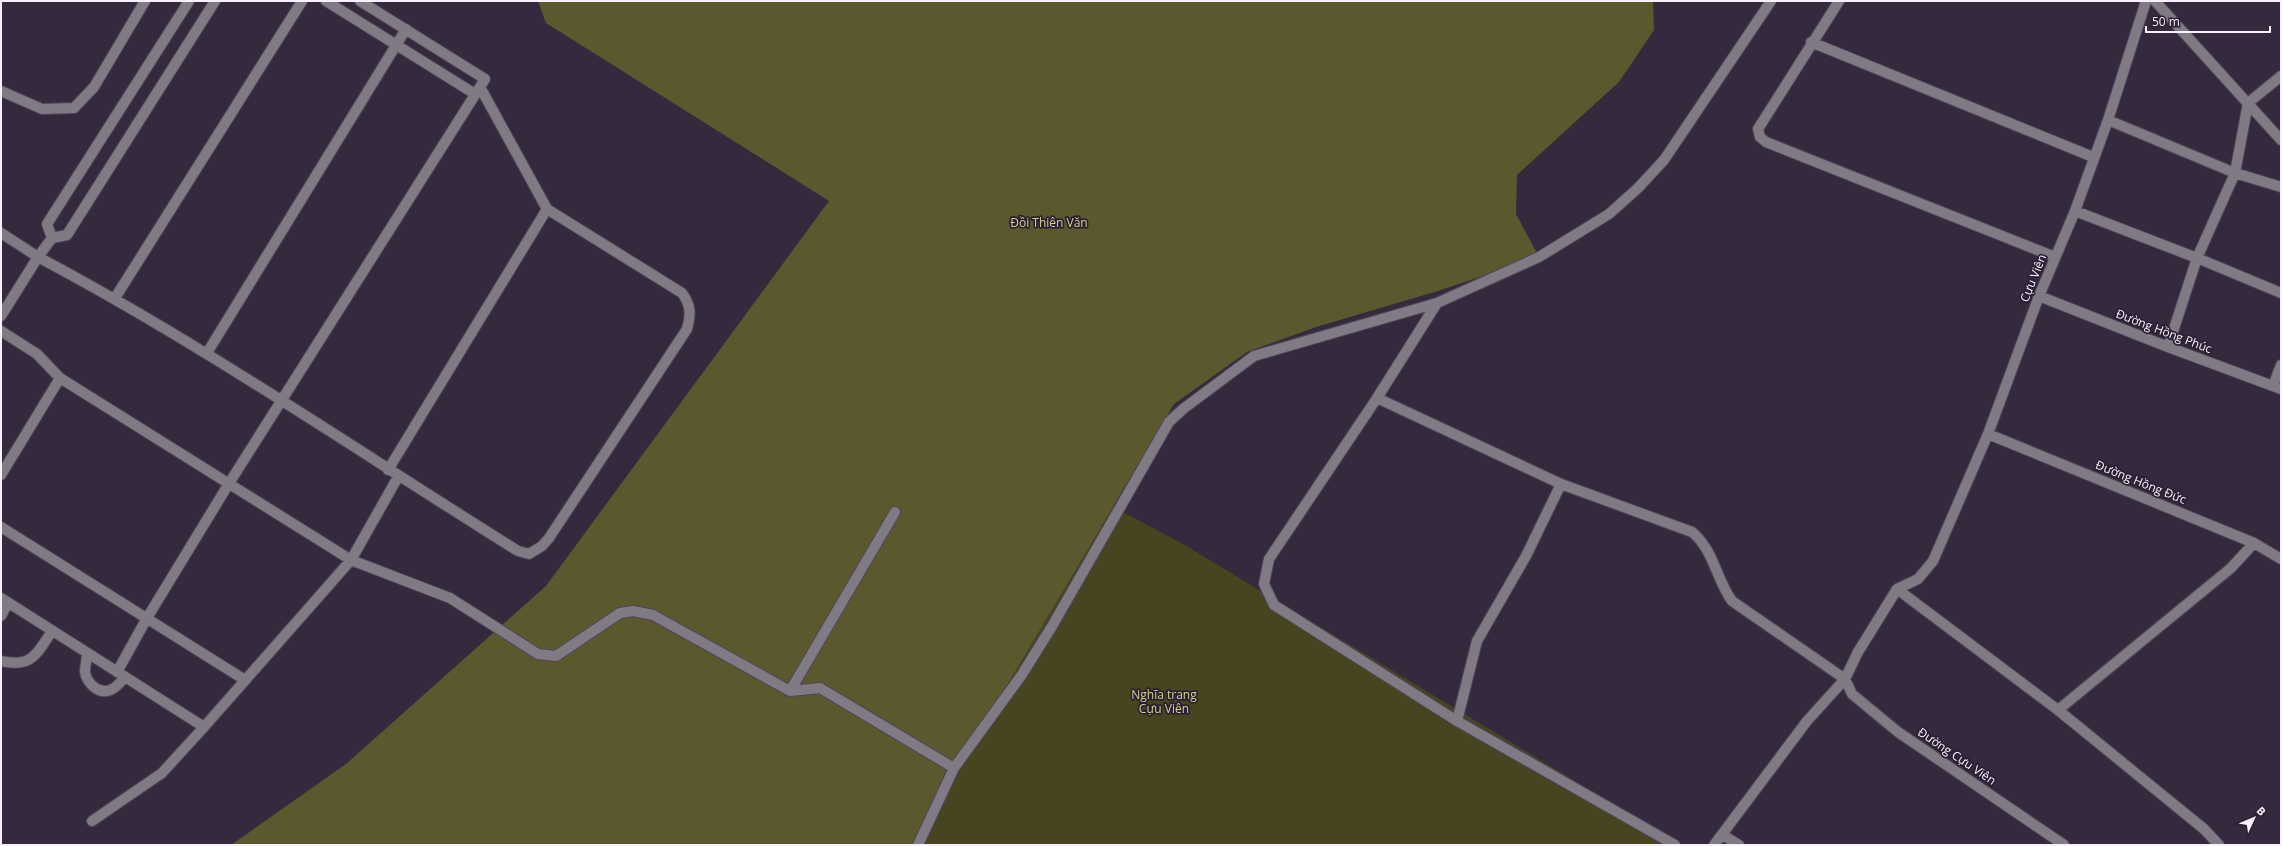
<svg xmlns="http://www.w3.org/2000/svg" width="2282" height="846" font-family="'Open Sans',sans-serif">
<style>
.green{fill:#474420}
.forest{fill:#5c582e}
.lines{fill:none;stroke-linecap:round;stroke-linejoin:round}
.minor-casing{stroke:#504559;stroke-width:12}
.minor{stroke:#807a85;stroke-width:10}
.labels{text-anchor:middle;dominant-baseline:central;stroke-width:3.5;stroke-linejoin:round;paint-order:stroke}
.park-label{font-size:12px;fill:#d6d089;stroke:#2b1f33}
.street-label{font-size:12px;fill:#f8f0fd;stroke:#2b1f33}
</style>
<rect width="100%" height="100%" fill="#35293e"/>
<path class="green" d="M1112 506 1183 544 1681 845H912Z"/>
<path class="forest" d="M538 1H1653L1654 30 1619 82 1517 175 1516 214 1539 257 1438 291 1316 327 1247 352 1174 404 912 845H231L346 764 546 586 829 201 546 23Z"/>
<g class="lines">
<g class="minor-casing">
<path id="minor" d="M215 1 67 235 52 238 38 257C204 345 359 452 518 551L529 554 542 546 549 538 687 329C691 314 691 305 682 293L547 209 480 87
M326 1 475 94
M1839 1 1758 129 1760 137 1766 142 2055 257
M2155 1 2281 140
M1811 42 2093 157
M1 91 42 109 74 108 94 87 145 1
M2108 120 2235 173 2281 187
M2075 211 2197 258 2281 293
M1 233 38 257 1 316
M52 238 47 224 189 1
M2039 296 2168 347 2281 389
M115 298 302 1
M1437 303 1377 398 1269 559 1264 584 1274 605 1457 721 1675 845
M1 331 37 354 60 378 1 475
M2168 347 2197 258 2235 173 2248 103 2281 76
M207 353 406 29
M60 378 351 560 450 598 538 654 556 656 620 613 633 611 653 615 790 691 820 688 954 768
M2273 386 2281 365
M1377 398 1561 484 1692 532C1714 550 1716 579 1732 601L1845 679
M1988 434 2254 543 2281 559
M388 470 547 209
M1 527 245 680
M1897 589 2058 710 2204 829 2219 845
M1 598 204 727
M1 616 8 603
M87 653C87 659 85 666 85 672 86 678 89 683 94 687 107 697 117 687 125 677
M1 661C33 668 37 653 52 631
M117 672 147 618 228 485 485 79 360 1
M1845 679 1852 694 1898 732 2064 845
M790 691 895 512
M2058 710 2231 568 2254 543
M1457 721 1477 641 1526 556 1561 484
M92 821 162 773 204 727 351 560 398 477
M1723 835 1739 845
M918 845 954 768 1021 676 1051 628 1169 422 1183 409 1254 356 1437 303 1539 257 1609 214 1638 188 1664 160 1771 1
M1714 845 1807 721 1845 679 1858 652 1897 589 1918 579 1933 561 1988 434 2039 296 2075 211 2108 120 2146 1"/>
</g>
<use href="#minor" class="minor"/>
</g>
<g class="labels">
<g class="park-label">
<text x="1049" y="222">Đồi Thiên Văn</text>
<text x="1164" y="694">Nghĩa trang<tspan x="1164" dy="14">Cựu Viên</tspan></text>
</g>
<g class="street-label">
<text transform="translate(2033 278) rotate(-68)">Cựu Viên</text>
<text transform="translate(2164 331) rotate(21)">Đường Hồng Phúc</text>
<text transform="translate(2141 482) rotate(22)">Đường Hồng Đức</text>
<text transform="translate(1957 756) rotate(34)">Đường Cựu Viên</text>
</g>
</g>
<rect width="2282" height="846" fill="none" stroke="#f8f0fd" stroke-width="4"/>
<g transform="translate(2254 818) rotate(46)" stroke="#2b1f33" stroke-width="3" paint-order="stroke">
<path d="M0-3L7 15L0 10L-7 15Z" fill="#f8f0fd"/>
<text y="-6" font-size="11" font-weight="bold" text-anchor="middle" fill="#f8f0fd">B</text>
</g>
<path d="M2146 26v6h124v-6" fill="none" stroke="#f8f0fd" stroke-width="2"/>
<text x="2152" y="26" font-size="12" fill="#f8f0fd" stroke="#2b1f33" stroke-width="3" paint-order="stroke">50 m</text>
</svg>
